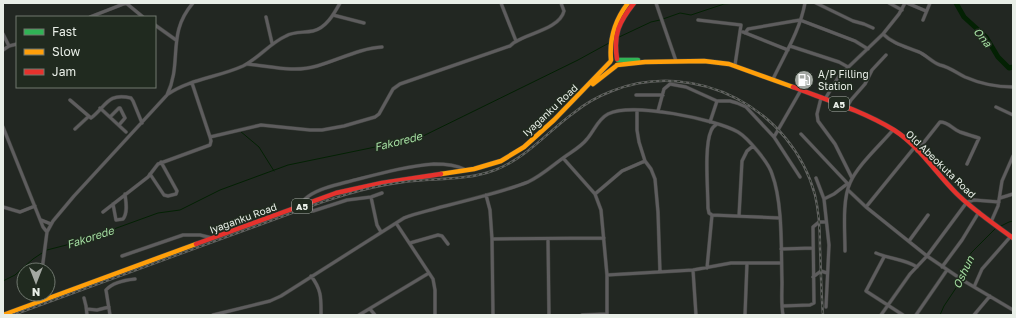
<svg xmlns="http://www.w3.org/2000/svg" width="1016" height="318" font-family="'Golos Text',sans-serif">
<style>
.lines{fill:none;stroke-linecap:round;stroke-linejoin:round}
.stream{stroke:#032103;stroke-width:1}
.river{stroke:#032103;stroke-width:5}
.street-casing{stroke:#3f423e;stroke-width:4}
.fast-casing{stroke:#3f423e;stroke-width:5.5}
.slow-casing{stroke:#3f423e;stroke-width:5.5}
.jam-casing{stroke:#3f423e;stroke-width:5.5}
.street{stroke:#5e5d5e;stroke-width:3}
.fast{stroke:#30b455;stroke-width:4.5}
.slow{stroke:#ff9f0a;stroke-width:4.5}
.jam{stroke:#e5322d;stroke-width:4.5}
.rail-casing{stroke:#616260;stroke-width:2.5}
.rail{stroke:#202a1f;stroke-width:1;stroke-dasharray:3;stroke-linecap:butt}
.labels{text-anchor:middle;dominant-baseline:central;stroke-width:3.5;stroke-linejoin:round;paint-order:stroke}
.shield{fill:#202a1f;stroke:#acb3ab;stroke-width:1}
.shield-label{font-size:9px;font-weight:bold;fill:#e8eee7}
.poi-label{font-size:10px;fill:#e8eee7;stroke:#202a1f;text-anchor:start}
.street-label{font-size:10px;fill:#e8eee7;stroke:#202a1f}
.water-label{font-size:11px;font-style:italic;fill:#a6dfa3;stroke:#202a1f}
</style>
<rect width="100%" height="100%" fill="#222722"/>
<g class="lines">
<path class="stream" d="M663 19 680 13 691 15 724 4 737 3
M617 38 651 22 660 20
M240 131 259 147 274 171
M1001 226 1009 222 1013 221
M47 250 78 242 158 213 180 210 220 190 288 165 419 138 578 60 609 43
M3 281 15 275 33 259 42 253
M940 315 944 306 960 282 964 267 971 253 996 228"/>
<path class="river" d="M956 3 964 17 986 37 998 57 1009 68 1013 67"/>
<g class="street-casing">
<path id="street" d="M126 3 143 17
M501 3 516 41
M656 3 676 61
M816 3 853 21 864 24 873 28
M889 3 902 10
M907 3 926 11
M333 15 364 23
M90 17 126 3
M266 17 272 43
M698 20 741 25 735 65
M923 20 930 3
M155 25 176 40
M743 32 788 50
M745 33 748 29 800 20 855 41 868 49
M3 34 9 46
M883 34C893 44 907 47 919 52 926 55 933 63 940 65 949 67 957 73 965 77 981 84 996 87 1013 87
M790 46 839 62 848 67
M3 50 9 46 17 44
M247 64C270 66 294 73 317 66 338 60 361 48 382 47
M773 79C785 54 800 30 805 3
M168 94C190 79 219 77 243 66 259 58 270 43 286 36 294 31 304 33 313 31 326 28 334 14 340 3
M636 95H663
M821 98 817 114 818 121 835 144 852 178
M825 99 839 76 883 34 899 14 905 3
M70 100 91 118C106 107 107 92 131 98L133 101 142 123
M847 107 851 100 865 84 872 70 886 55
M996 107 1013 115
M100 108 126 132
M637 111V130L639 142 645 161 651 169 655 179 658 212 660 272
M658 111 664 89 670 84 686 87 717 101H730L737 103 746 107 774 137 800 177
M110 117 119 108H120L125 118 119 125
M710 122 717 101
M3 127 43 227 47 232
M75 129 88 117
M801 134 849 185
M210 137 261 125 310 130H322L344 126 375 117 379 114 393 89 400 84 510 46C512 44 514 42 517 41 530 33 560 28 564 11L561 3
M774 137 801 90
M917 151 940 122C949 122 952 129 960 132 966 134 972 136 979 138L967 164
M563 158 595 194 601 210 607 275V315
M150 174 164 195 168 196 176 194 177 191 161 162
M816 178 824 199 829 245 826 307
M848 190 866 207 927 256 964 281 1013 310
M595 194 622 171 645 161
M486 195 490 210 492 239 493 315
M371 197 377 225 381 232
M1000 198 1013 194
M824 199 834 194 847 184
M309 203 312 211H313L347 200 371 197 382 193
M113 204 116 220 123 219C128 213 126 202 125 194
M304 205 305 199C316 189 333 186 347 182 375 175 405 166 434 164 443 164 456 165 464 169
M3 207 20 212 35 206
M866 207 914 148
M103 212 148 177 158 164 210 145 211 141 210 137 192 83
M712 215 780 218
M739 216 742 161 747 151 753 146
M41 220 51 224
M991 222 998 206 1002 181 1013 156
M396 223 433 279 435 290V315
M492 239 604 238
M548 239 549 315
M909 241 928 215
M410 243 438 235 442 236 448 244
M781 249 813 248
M845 251C845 232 842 200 850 183 857 166 880 145 893 130
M876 253C889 259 905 259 917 267
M122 256 183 235H200L212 238
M884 257 866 291 903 315
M942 267 962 240 979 212
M707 268 712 215 709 213 708 208C708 190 704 146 711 131 712 127 714 126 717 124
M42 270 47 232 53 221 74 196 167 95C183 62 166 34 193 3
M693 270 696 315
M607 275 693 270 731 263H781
M311 276C322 290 321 299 321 315
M813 277 821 271 827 273
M974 287 982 269 1011 236
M41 294 42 300
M84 298 86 306 87 315
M35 302 37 294
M782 306 810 305 814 303 813 227 819 222H826
M87 309 97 310 109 307
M370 309 375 315
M110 315 106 290C113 282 125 280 135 279
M213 315 270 301 281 296 404 218C416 213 428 211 441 207 469 200 502 192 528 182 541 176 552 166 563 158 571 152 581 147 587 139 594 131 598 119 608 114 632 102 715 119 738 132 748 138 769 163 772 174 783 203 781 250 782 282 782 293 781 304 783 315
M359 315 429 273
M582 315 607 314
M745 315 747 263
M881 315 910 274 927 256 967 202 974 200 999 202
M916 315 947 270
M974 315 990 296"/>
</g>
<g class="fast-casing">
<path id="fast" d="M618 60H638"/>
</g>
<g class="slow-casing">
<path id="slow" d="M611 60C609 38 615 20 628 3
M617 65 645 62 704 61 729 64 793 87
M593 84 616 66
M441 174 474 169 501 161 524 147 554 120 610 62
M3 315 196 244"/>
</g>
<g class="jam-casing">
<path id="jam" d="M617 59C613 34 619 22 634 3
M793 87C827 100 863 111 894 130 919 146 935 172 956 193 973 210 994 224 1013 238
M196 244 336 193 382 183 441 174"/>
</g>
<use href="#street" class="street"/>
<use href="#fast" class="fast"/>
<use href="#slow" class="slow"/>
<use href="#jam" class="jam"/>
<g class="rail-casing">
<path id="rail" d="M13 315 311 206C342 195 371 186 404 182 434 178 466 181 495 170 527 158 548 131 575 112 586 103 599 96 612 91 696 58 792 109 815 195 819 212 820 230 820 248 821 270 821 292 823 315"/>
</g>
<use href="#rail" class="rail"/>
</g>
<defs>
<g id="fuel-disc" transform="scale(1)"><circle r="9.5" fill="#a3a8a2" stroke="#202a1f"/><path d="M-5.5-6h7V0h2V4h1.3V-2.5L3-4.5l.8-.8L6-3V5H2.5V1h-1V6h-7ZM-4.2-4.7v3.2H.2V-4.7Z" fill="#fff"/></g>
</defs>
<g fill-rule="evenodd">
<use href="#fuel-disc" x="804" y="80"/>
</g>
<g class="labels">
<g class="shield">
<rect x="829" y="97" width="20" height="14" rx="3"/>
<rect x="292" y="199" width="20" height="14" rx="3"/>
</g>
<g class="shield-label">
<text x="839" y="104">A5</text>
<text x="302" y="206">A5</text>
</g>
<g class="poi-label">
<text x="818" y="74">A/P Filling<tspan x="818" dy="12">Station</tspan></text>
</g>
<g class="street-label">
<text transform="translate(550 110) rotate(-43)">Iyaganku Road</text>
<text transform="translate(941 164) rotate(44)">Old Abeokuta Road</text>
<text transform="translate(243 218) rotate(-20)">Iyaganku Road</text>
</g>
<g class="water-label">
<text transform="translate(983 37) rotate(50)">Ona</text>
<text transform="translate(398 141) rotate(-14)">Fakorede</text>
<text transform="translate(90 237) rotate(-18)">Fakorede</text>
<text transform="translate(963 272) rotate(-65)">Oshun</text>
</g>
</g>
<rect width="1016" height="318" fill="none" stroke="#e8eee7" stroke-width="8"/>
<rect x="16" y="16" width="140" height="72" fill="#202a1f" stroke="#70786f"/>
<rect x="24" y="29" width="20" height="6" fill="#30b455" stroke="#70786f"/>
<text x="52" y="36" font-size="12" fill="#e8eee7">Fast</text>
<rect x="24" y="49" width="20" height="6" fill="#ff9f0a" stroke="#70786f"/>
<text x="52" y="56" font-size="12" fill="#e8eee7">Slow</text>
<rect x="24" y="69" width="20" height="6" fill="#e5322d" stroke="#70786f"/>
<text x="52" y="76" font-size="12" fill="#e8eee7">Jam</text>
<g transform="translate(36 282) rotate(180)"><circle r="19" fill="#202a1f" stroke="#70786f"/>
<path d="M0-3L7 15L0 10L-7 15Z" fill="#a3a8a2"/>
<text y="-6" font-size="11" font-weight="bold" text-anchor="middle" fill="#e8eee7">N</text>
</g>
</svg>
